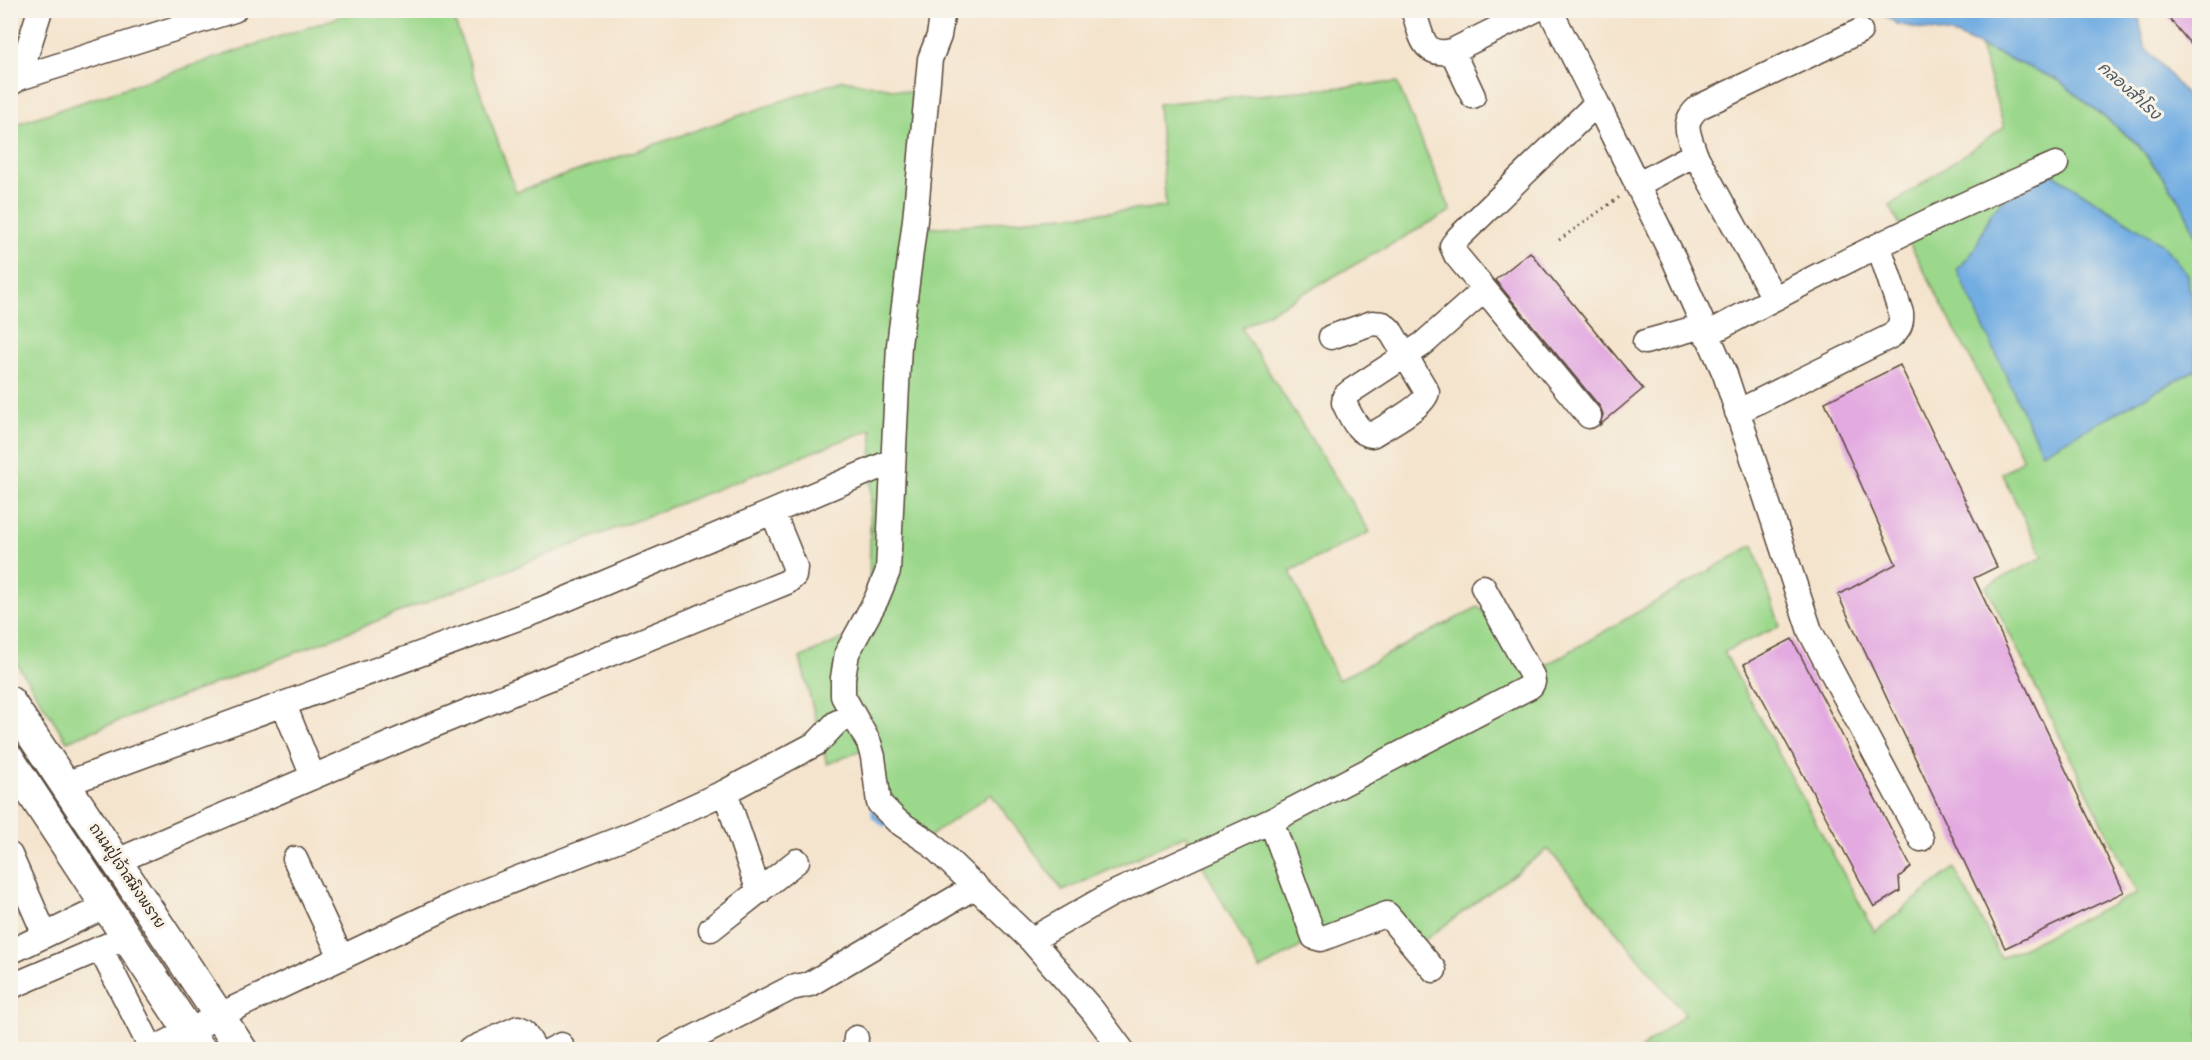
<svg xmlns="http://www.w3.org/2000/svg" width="2210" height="1060" font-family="'Balsamiq Sans','Playpen Sans Thai',sans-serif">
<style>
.green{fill:#9cd88c;stroke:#6c8155;stroke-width:1.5}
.water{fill:#72ade2;stroke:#566c80;stroke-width:1.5}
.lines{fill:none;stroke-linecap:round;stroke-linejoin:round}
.stream{stroke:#72ade2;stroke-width:5}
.building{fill:#e3aae1}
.minor-casing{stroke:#574638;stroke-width:27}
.major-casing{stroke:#574638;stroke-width:33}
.path{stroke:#574638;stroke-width:3;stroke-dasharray:1.5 4.5;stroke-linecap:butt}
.minor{stroke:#fff;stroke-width:24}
.major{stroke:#fff;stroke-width:30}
.labels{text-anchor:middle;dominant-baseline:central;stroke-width:6;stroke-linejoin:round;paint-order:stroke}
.street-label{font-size:15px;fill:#3b2a1e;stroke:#f7f3e8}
.water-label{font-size:16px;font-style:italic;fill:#4e5863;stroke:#f7f3e8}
</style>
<rect width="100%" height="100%" fill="#f7f3e8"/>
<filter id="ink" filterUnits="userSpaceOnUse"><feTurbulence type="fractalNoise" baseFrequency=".0167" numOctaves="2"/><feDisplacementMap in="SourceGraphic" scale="12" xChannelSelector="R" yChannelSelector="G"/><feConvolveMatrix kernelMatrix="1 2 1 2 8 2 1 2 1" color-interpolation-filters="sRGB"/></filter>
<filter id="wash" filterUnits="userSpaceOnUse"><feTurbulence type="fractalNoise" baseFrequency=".008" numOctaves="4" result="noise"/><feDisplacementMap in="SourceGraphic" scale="24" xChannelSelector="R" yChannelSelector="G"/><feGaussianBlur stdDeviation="1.35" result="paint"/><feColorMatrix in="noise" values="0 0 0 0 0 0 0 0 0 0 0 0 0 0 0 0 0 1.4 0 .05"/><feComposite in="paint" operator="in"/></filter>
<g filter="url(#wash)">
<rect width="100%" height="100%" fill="#f4e4cd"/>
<path class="green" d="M357 11H451L516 192 843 80 920 94 930 228 1166 207 1158 104 1397 82 1451 211 1241 328 1370 532 1290 571 1338 680 1478 607 1545 666 1753 545 1780 626 1724 652 1875 932 1954 868 2001 958 2137 893 1986 586 2043 557 2002 474 2023 459 1890 206 2004 127 1980 46 2058 80 2137 144 2179 199 2199 241V1049H1640L1685 1014 1548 849 1414 948 1366 909 1260 970 1186 835 1063 891 991 794 917 845 890 802 872 747 827 764 800 658 849 636 869 595 872 429 67 741 11 655 10 151 19 123Z"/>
<path class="water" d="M1879 11H2138L2144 46 2199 109V241L2179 199 2138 144 2058 80 1956 35 1897 24Z
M2052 173 2161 243 2188 274 2197 369 2042 453 1957 270 1973 252 1991 213 2011 192Z"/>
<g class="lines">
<path class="stream" d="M874 808V816L884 824
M1073 1006 1099 1039"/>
</g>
<g id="blocks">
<path class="building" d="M2162 10H2199V54Z
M1530 252 1643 389 1600 425 1603 414 1600 407 1495 280Z
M1900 365 1997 567 1974 578 2124 892 2005 948 1838 595 1896 564 1825 402Z
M1792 639 1911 867 1899 877 1900 891 1874 907 1744 664Z"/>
</g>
</g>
<g filter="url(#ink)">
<use href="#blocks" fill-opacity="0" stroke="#574638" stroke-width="1.5"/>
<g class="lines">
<g class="minor-casing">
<path id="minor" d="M943 10 939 36 930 59 915 220 899 345 888 571 876 600 847 653 843 678V696L869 743 873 757 879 803 897 821 930 843 1031 940 1093 1011 1122 1050
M1413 10C1422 34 1421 58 1452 51L1535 10
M1550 10 1597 103 1458 238 1452 246 1456 255 1589 416
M1452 51 1473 96
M19 78 40 10
M10 84 19 78 234 10
M1597 103 1674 259 1725 374 1810 631 1921 839
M1695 154 1774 298
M1637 185 1695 154C1689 134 1680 123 1699 107L1860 31
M1706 335C1820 273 1937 214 2056 164
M1331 337 1372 323 1383 324 1390 330 1427 392C1425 406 1385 427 1372 435 1357 434 1350 414 1344 403L1345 396 1351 391 1423 344 1484 290
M1645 342 1703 326
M1737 412 1891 336C1899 329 1902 324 1901 313L1879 247
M284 705 313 777
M65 784 545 608 893 461
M725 792 817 743 836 723 853 715
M1271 821 1531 686 1533 682 1532 676 1483 587
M10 855 45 935
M295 859 341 957
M117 861 434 725 787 582 794 576 795 567 773 513
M711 929 797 861
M1031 940 1110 895 1271 821 1314 937 1321 939 1387 914 1434 970
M100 948 152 1050
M10 952 106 906
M10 987 127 937
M152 1050 220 1015 465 899 637 832 725 792 759 892
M470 1050 518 1028 523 1030 535 1050
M551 1050 561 1045
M670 1050 791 988 810 984 976 886
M855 1050 856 1038"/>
</g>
<g class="major-casing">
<path id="major" d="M10 702 242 1050
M10 760 201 1050"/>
</g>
<path class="path" d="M1559 240 1621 196"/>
<use href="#minor" class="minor"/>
<use href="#major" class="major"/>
</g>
</g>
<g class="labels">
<g class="street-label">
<text transform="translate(127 876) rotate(56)">ถนนปู่เจ้าสมิงพราย</text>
</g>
<g class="water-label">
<text transform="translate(2129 91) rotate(42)">คลองสำโรง</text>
</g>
</g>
<rect width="2210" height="1060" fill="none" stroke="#f7f3e8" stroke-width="36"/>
</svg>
